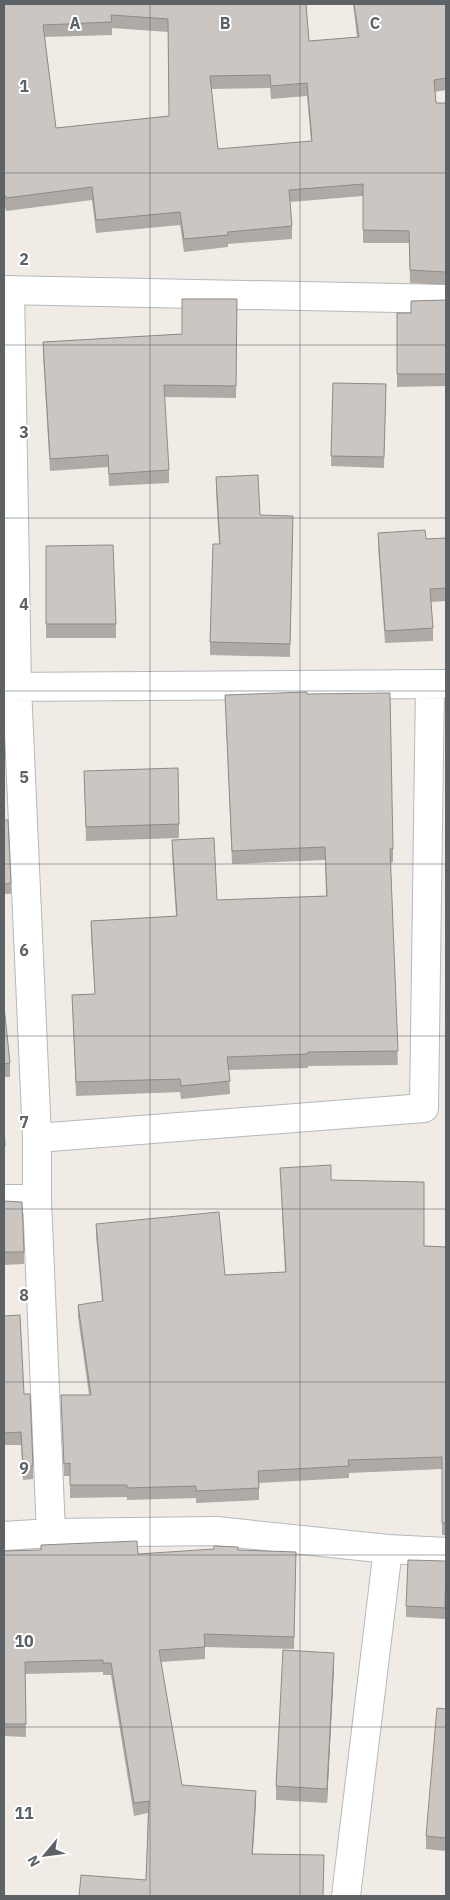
<svg xmlns="http://www.w3.org/2000/svg" width="450" height="1900" font-family="'IBM Plex Sans',sans-serif">
<style>
.lines{fill:none;stroke-linecap:round;stroke-linejoin:round}
.minor-casing{stroke:#b5b9bc;stroke-width:30}
.minor{stroke:#fff;stroke-width:28}
.wall{fill:#afaaa6;fill-rule:evenodd}
.shaded-wall{fill:#8e8b87}
.building{fill:#cbc6c1;stroke:#8e8b87;fill-rule:evenodd}
.grid{fill:none;stroke:#5c6266;stroke-width:1;stroke-opacity:0.55}
.grid-label{font-size:16px;text-anchor:middle;font-weight:bold;fill:#5c6266;stroke:#fff;stroke-width:4;stroke-linejoin:round;paint-order:stroke}
</style>
<rect width="100%" height="100%" fill="#f0ebe4"/>
<g class="lines">
<g class="minor-casing">
<path id="minor" d="M4 290 446 299
M10 290 17 687 37 1138V1199L51 1533
M4 687 446 684
M37 1138 424 1108 430 684
M4 1199H37
M4 1536 51 1533 216 1531 388 1549
M346 1896 388 1549 446 1552"/>
</g>
<use href="#minor" class="minor"/>
</g>
<path class="wall" d="M4 4H306L309 41 357 37 353 4H446V90L435 92 436 103H446V285L410 283 409 243H363V196L290 202 292 226V239L228 244V247L184 252 180 225 96 233 92 200 6 211V209H4ZM112 28 168 32 169 116 56 128 45 37 112 35ZM270 88 271 99 307 96 311 141 218 149 211 89Z
M237 299 236 398 164 397 169 470V483L109 486 108 467 50 471 43 354V342L182 334Z
M446 300V386L397 387V313H411Z
M333 383 386 384 384 468 331 466Z
M216 477 260 515 293 529 290 657 210 655V642L219 544 216 491Z
M378 533 426 539 446 538V601L431 602 433 628V641L385 643 378 546Z
M46 546 116 624V638H46Z
M307 694 393 849V862L390 863 398 1065 308 1066V1068L229 1070 230 1094 181 1099 180 1092 76 1096 72 995 95 994 91 935V921L176 916 172 853V840L217 900 326 896 325 860 232 864 225 695Z
M84 771 179 824V838L86 841Z
M4 820 11 883V894H4Z
M4 1006 10 1063V1077H4Z
M4 1125 5 1146V1160H4Z
M280 1168 331 1180 424 1246 446 1247V1535H442V1469L349 1473V1478L259 1483V1500L196 1503V1498L127 1500V1497L70 1498V1476H64L61 1395H89L78 1317V1305L102 1301 96 1236V1224L225 1275 285 1272Z
M4 1201 24 1252V1264L4 1265Z
M4 1316 24 1394 33 1466V1479L23 1480 21 1445H4Z
M238 1550 296 1552 294 1649 205 1647V1659L161 1662 182 1785 256 1803 146 1880 148 1813 134 1816 111 1675H103V1672L25 1674 26 1737 4 1736V1823V1551L138 1554Z
M446 1592 445 1619 406 1617V1606Z
M334 1666 327 1803 276 1800V1786Z
M446 1709V1851L426 1849V1836Z"/>
<path class="shaded-wall" d="M334 1653V1666L327 1803V1789Z
M256 1791V1803L252 1866V1854Z"/>
<path class="building" d="M4 4H306L309 41 359 37 354 4H446V78L434 80 436 103H446V272L410 270 409 231 363 230V184L289 190 292 226 228 232V235L184 239 180 212 96 220 92 187 6 198V196L4 197ZM111 15 168 19 169 116 56 128 43 25 112 22ZM270 75 271 86 307 83 312 141 218 149 210 76Z
M182 299H237L236 386 164 385 169 470 109 474 108 455 50 459 43 342 182 334Z
M446 300V374H397V313H411V301Z
M333 383 386 384 384 457 331 456Z
M258 475 260 515 293 516 290 644 210 642 213 544H220L216 477Z
M425 530 426 539 446 538V588L430 589 433 628 385 631 378 533Z
M113 545 116 624H46V546Z
M307 692V694L390 693 393 849H390L398 1051 308 1052V1054L227 1057 230 1081 181 1086 180 1079 76 1082 72 995 95 994 91 921 177 916 172 840 214 838 217 900 327 896 325 847 232 851 225 695Z
M178 768 179 824 86 827 84 771Z
M4 820H8L11 883 4 884Z
M4 1006 10 1063 4 1064Z
M4 1125 5 1146H4Z
M331 1165V1180L424 1182V1246L446 1247V1523H442V1457L348 1460 349 1466 258 1471 259 1488 196 1491V1486L127 1488V1485H70V1463L64 1464 61 1395H91L78 1305 103 1301 96 1224 219 1212 225 1275 286 1272 280 1168Z
M4 1201 22 1202 24 1252H4Z
M20 1315 24 1394H30L33 1466 23 1467 21 1432 4 1433V1316Z
M137 1541 138 1554 214 1549V1546L238 1547V1550L296 1552 294 1637 204 1634 205 1647 159 1650 182 1785 256 1791 252 1854 324 1855 323 1896H79L81 1875 146 1880 149 1801 134 1803 111 1663H103V1660L25 1662 26 1724H4V1810V1551L41 1550V1545Z
M408 1560 446 1561 445 1608 406 1606Z
M283 1650 334 1653 327 1789 276 1786Z
M437 1708 446 1709V1838L426 1836Z"/>
<path class="grid" d="M150 4V1896M300 4V1896M4 173H446M4 345H446M4 518H446M4 691H446M4 864H446M4 1036H446M4 1209H446M4 1382H446M4 1555H446M4 1727H446"/>
<g class="grid-label">
<text x="75" y="29">A</text>
<text x="225" y="29">B</text>
<text x="375" y="29">C</text>
<text x="24" y="92">1</text>
<text x="24" y="265">2</text>
<text x="24" y="438">3</text>
<text x="24" y="610">4</text>
<text x="24" y="783">5</text>
<text x="24" y="956">6</text>
<text x="24" y="1128">7</text>
<text x="24" y="1301">8</text>
<text x="24" y="1474">9</text>
<text x="24" y="1647">10</text>
<text x="24" y="1819">11</text>
</g>
<rect width="450" height="1900" fill="none" stroke="#5c6266" stroke-width="10"/>
<g transform="translate(45 1855) rotate(241)" stroke="#ffffff" stroke-width="4" paint-order="stroke">
<path d="M0-4L9 19L0 12L-9 19Z" fill="#5c6266"/>
<text y="-8" font-size="14" font-weight="bold" text-anchor="middle" fill="#5c6266">N</text>
</g>
</svg>
